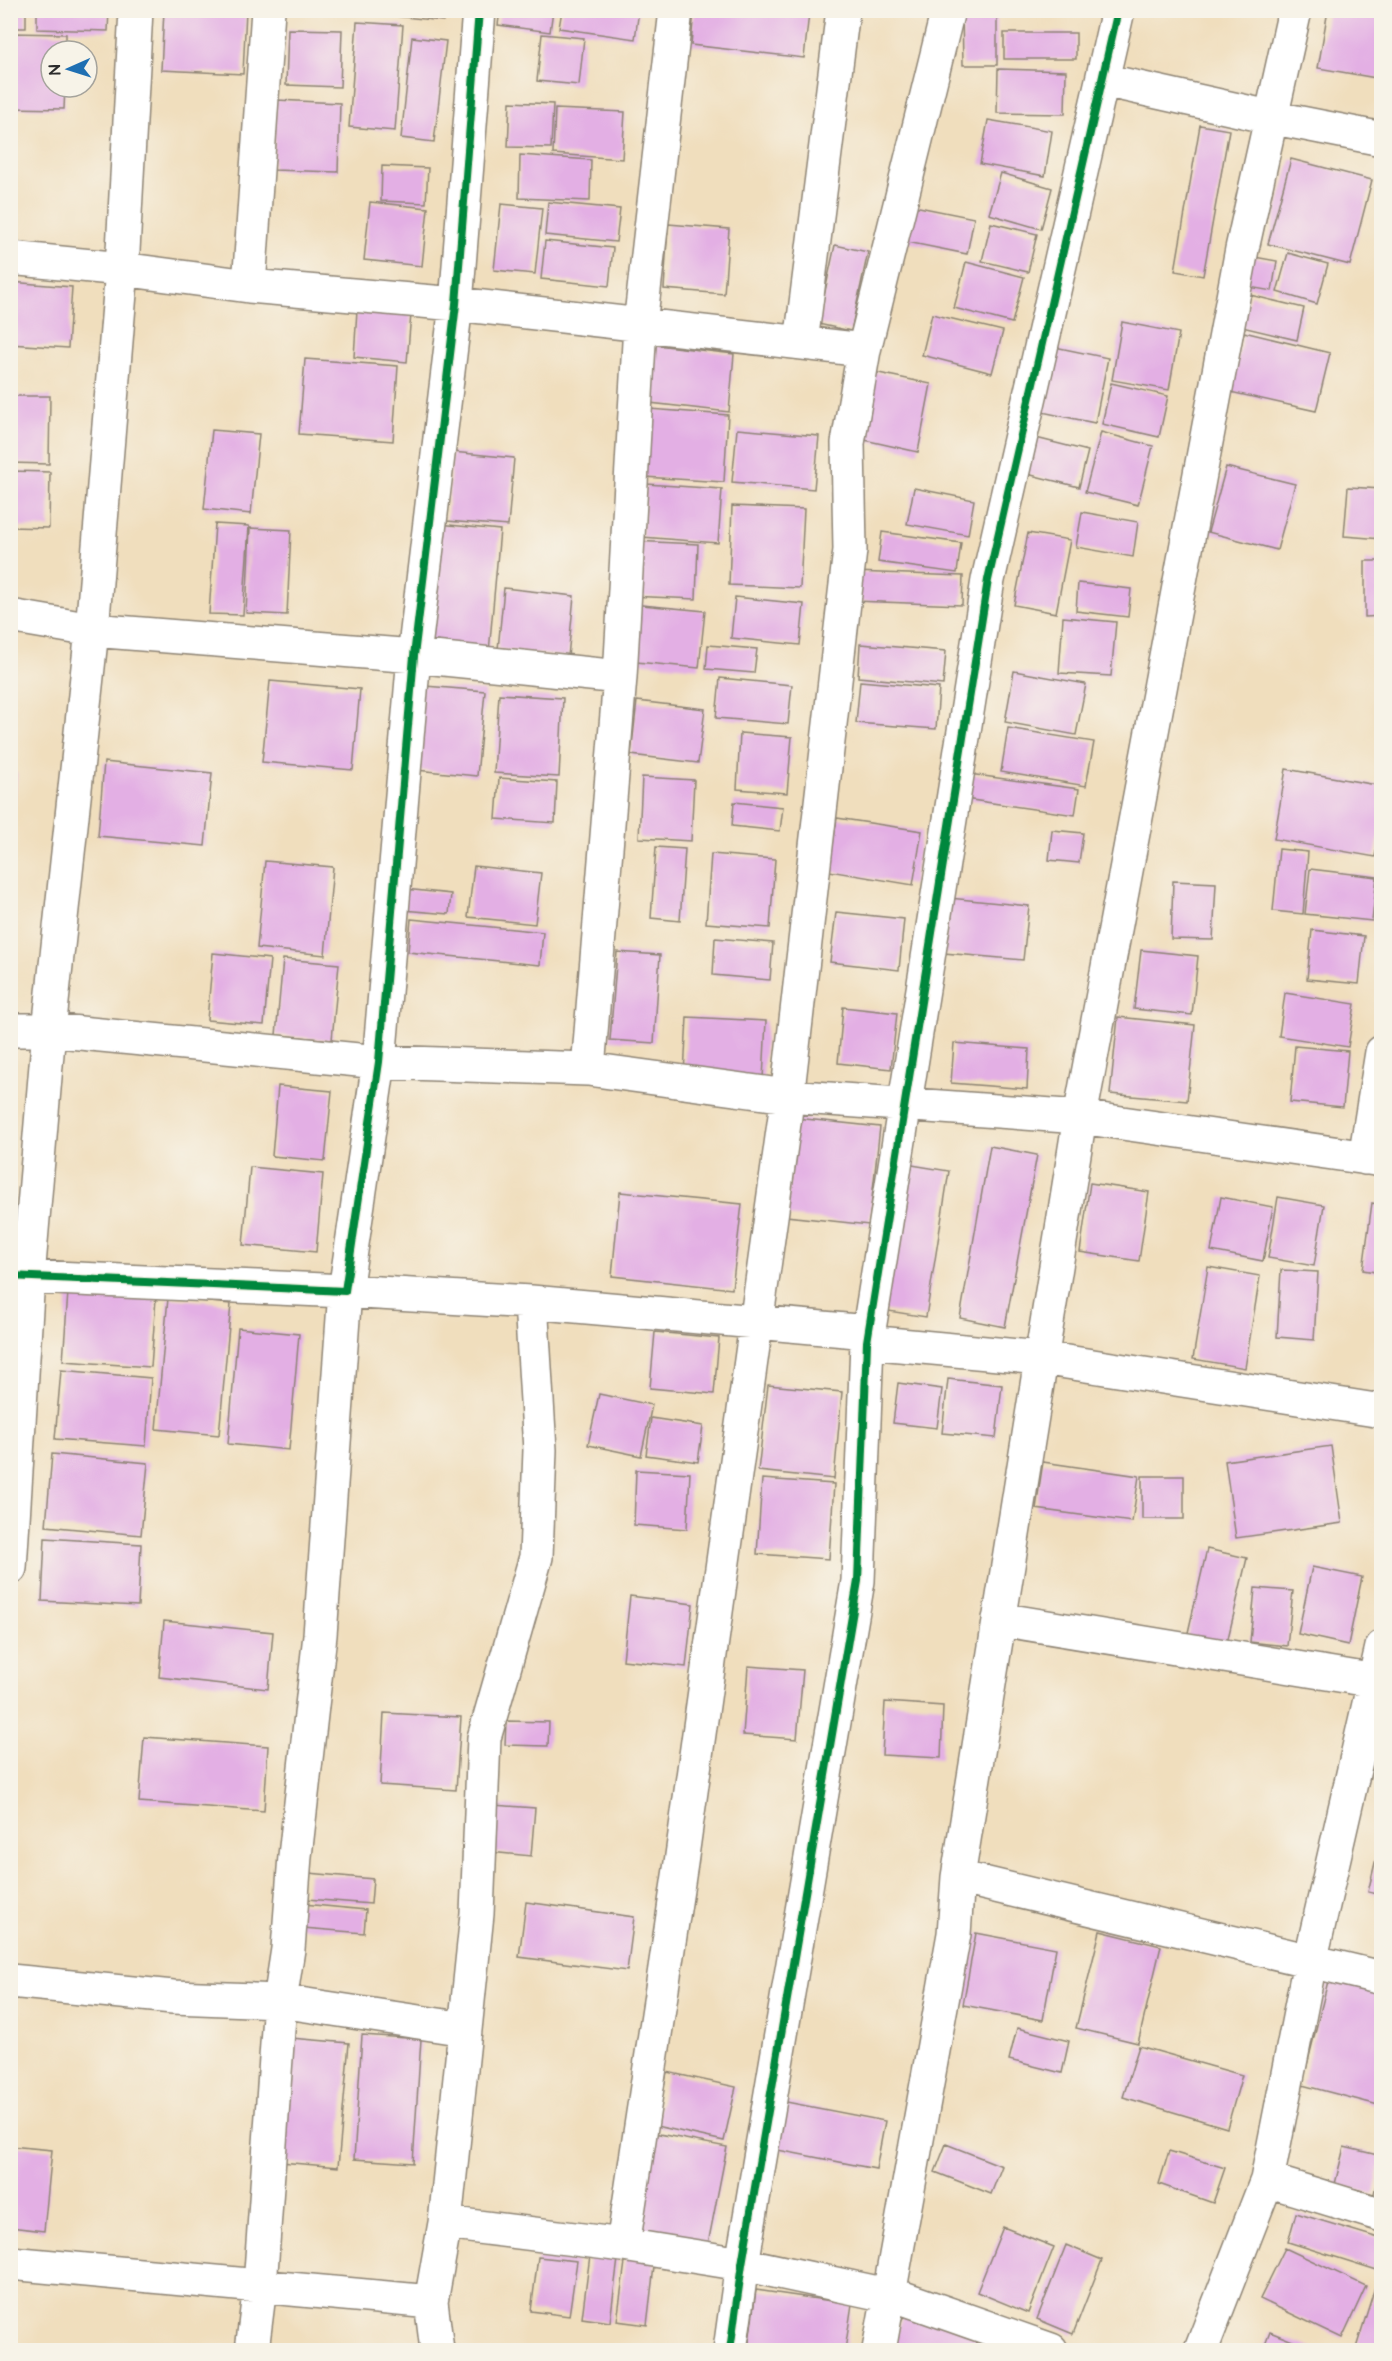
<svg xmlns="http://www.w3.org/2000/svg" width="1392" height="2361" font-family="'Architects Daughter',sans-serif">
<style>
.building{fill:#e3afe4}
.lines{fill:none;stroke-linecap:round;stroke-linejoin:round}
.minor-casing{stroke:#8e8474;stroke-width:36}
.minor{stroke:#fff;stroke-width:33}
.cycleway-casing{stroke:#f7f3e8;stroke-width:11}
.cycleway{stroke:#00873e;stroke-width:8}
</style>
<rect width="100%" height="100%" fill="#f7f3e8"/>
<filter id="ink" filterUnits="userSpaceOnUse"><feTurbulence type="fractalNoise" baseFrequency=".0167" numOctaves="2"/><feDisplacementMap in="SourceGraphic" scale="12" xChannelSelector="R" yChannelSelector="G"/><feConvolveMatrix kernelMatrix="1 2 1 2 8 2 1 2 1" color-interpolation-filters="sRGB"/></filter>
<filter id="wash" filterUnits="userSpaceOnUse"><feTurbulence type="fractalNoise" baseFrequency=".008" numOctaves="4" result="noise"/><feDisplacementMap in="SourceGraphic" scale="24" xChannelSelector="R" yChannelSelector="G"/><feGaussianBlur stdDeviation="1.35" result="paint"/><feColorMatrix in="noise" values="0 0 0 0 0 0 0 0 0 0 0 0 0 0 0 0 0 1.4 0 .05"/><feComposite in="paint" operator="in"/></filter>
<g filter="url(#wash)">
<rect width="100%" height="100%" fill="#f0debd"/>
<g id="blocks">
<path class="building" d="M10 10H26V28H10Z
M37 10H109L108 31 37 29Z
M164 10H246L243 74 161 70Z
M365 10H444L443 21 365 13Z
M500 10H553L550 32 498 25Z
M562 10H639L635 39 559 28Z
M694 10H786L809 13 804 58 691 45Z
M962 10H997V65H963Z
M1328 10H1382V79L1318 68Z
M357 22 403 25 395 131 349 127Z
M288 29 342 30 340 87 286 85Z
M10 33 66 34V51H51V87H65L64 109 10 108Z
M1004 33H1076V59H1004Z
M542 34 584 38 579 85 537 81Z
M412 37 446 41 434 142 401 138Z
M998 69 1066 71 1065 114 997 113Z
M276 100 340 103 338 172 273 170Z
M510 102 553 104 551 148 508 147Z
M555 109 625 112 622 159 553 154Z
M988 120 1052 131 1045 176 980 164Z
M1200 125 1229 130 1203 276 1175 271Z
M520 155 591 160 590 201 519 198Z
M1291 159 1372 180 1350 265 1268 244Z
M382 166 428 168 426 203 381 201Z
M1001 173 1052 188 1041 229 989 214Z
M370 202 428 208 422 266 364 260Z
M548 202 620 209 616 242 545 235Z
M501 204 542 208 535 274 494 270Z
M914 206 974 218 967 254 907 242Z
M991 223 1037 234 1028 272 982 261Z
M668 224 729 229 724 294 664 289Z
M545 241 613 248 609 286 541 279Z
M835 245 868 252 851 331 818 324Z
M1288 253 1328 264 1317 304 1277 292Z
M1249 256 1277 261 1272 291 1243 286Z
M966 262 1024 277 1012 323 954 308Z
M10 282 72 287 68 348 10 344Z
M1250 295 1304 308 1297 340 1242 327Z
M357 310 411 314 407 362 354 357Z
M932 314 1003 331 992 373 922 355Z
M1122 322 1179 333 1169 390 1112 380Z
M1244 332 1330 353 1316 411 1230 392Z
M656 345 734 354 729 412 650 403Z
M1050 346 1108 358 1095 423 1037 411Z
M305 359 398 366 393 441 299 434Z
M874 372 931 384 918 452 860 439Z
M1111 383 1168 396 1159 437 1102 424Z
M10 396H50L49 464 10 463Z
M649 409 728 415 724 482 644 477Z
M737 429 819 436 814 489 732 482Z
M212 430 259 434 251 514 204 509Z
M1101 432 1153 446 1138 505 1085 492Z
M1036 438 1088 451 1079 487 1027 474Z
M452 452 514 458 508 526 447 521Z
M1226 467 1295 484 1277 550 1208 532Z
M10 471 50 472 49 528 10 527Z
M646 484 722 489 718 543 642 537Z
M1348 487 1382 489V539L1344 536Z
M914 488 974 500 968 535 907 524Z
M732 506 804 509 800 588 729 585Z
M1082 512 1138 522 1133 557 1076 547Z
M215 524 249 526 243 615 209 614Z
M439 524 500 530 489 652 427 646Z
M250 528 291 530 287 615 246 613Z
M882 532 961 543 957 573 878 562Z
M1028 533 1070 540 1056 613 1014 605Z
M632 541 698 544 696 599 629 596Z
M1365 561H1382V616L1365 617Z
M854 572 963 576 962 605 854 601Z
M1078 583 1131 589 1128 617 1076 611Z
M504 588 574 596 568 657 498 649Z
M735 597 804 604 800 645 731 638Z
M631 604 705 611 699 668 626 661Z
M1063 617 1116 622 1111 676 1059 673Z
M860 644 946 651 943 685 858 677Z
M708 645 757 649 754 673 706 669Z
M1014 671 1086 684 1076 735 1005 722Z
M720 678 792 685 788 724 716 718Z
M270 681 360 689 353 770 262 762Z
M860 681 939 688 936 729 856 723Z
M413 685 485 691 477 776 406 769Z
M499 694 563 698 559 777 494 773Z
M637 701 705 709 698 763 631 755Z
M1008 728 1094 742 1086 786 1001 772Z
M740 733 792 737 787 793 737 789Z
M104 762 212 773 205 846 98 836Z
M1286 769 1382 786V821L1375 857 1274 839Z
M10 772 17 773 12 835H10Z
M969 774 1079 789 1075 815 965 799Z
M642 777 694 780 691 841 639 838Z
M499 778 557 782 555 823 496 819Z
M734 802 783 807 780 831 732 826Z
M837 818 922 831 913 885 829 871Z
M1052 830 1083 833 1079 863 1049 860Z
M656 847 685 849 680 921 651 918Z
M1279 849 1308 852 1303 914 1273 911Z
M711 854 775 859 770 928 706 923Z
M265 861 333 867 325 955 257 948Z
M474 866 541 873 535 924 468 917Z
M1310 869 1377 877 1372 921 1305 914Z
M1173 881 1216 883 1213 940 1171 939Z
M405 889 451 894 449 914 403 910Z
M949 898 1029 906 1023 960 944 953Z
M836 912 904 919 899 970 830 962Z
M411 919 543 932 540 965 408 952Z
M1312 930 1364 936 1359 984 1307 979Z
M715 938 773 943 770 980 713 975Z
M1141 950 1198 956 1192 1015 1134 1009Z
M617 952 660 955 654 1043 610 1040Z
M213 953 270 959 264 1025 207 1020Z
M283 959 339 964 332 1040 276 1035Z
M1285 993 1355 1004 1348 1047 1279 1036Z
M843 1007 897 1013 891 1069 838 1063Z
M687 1017 766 1021 763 1079 684 1074Z
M1118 1017 1195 1025 1187 1101 1110 1094Z
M954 1043 1029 1049 1027 1089 951 1083Z
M1295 1046 1348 1051 1343 1107 1290 1102Z
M278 1086 332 1091 325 1161 272 1156Z
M796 1118 880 1127 869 1225 786 1216Z
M990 1146 1037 1155 1005 1327 960 1318Z
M906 1164 949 1171 926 1317 882 1310Z
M250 1167 323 1174 316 1252 243 1245Z
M1090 1183 1149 1192 1139 1261 1080 1252Z
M620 1192 742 1204 732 1289 612 1276Z
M1221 1197 1273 1207 1263 1261 1211 1251Z
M1278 1197 1324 1205 1314 1266 1268 1258Z
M1372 1203 1382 1205V1273L1363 1270Z
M1208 1267 1260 1276 1245 1368 1193 1359Z
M1281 1270 1318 1272 1314 1340 1277 1337Z
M68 1292 156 1298 151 1367 63 1361Z
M168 1298 231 1304 219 1435 156 1429Z
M238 1328 299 1334 289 1450 228 1444Z
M655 1332 719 1338 714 1394 650 1388Z
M61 1370 151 1378 146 1446 55 1439Z
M948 1379 1002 1385 996 1438 942 1433Z
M898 1383 942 1389 937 1428 893 1423Z
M768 1385 842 1392 834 1479 758 1471Z
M599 1394 652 1405 641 1456 588 1445Z
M651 1418 703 1426 698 1462 646 1455Z
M1331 1446 1342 1523 1236 1538 1225 1461Z
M52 1454 148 1463 141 1535 46 1526Z
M1043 1462 1139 1476 1132 1522 1036 1509Z
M636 1470 690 1473 687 1529 634 1525Z
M1142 1476H1184V1519H1142Z
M762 1479 834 1484 829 1559 757 1554Z
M45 1538 141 1544 138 1606 42 1601Z
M1207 1549 1247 1558 1226 1647 1187 1637Z
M1312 1567 1362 1577 1348 1645 1298 1634Z
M1255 1588 1293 1591 1287 1646 1250 1642Z
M630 1596 693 1604 686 1667 623 1660Z
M164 1621 273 1632 268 1689 159 1677Z
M748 1666 803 1670 797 1739 743 1735Z
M885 1702 943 1706 941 1758 882 1755Z
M384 1713 461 1717 456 1790 380 1785Z
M506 1721 549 1722 548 1746 505 1745Z
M144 1737 268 1746 264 1811 139 1802Z
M493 1805 535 1808 531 1856 490 1852Z
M1379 1846 1382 1847V1895L1368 1892Z
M309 1873 373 1879 371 1904 307 1899Z
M526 1902 634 1917 627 1971 519 1957Z
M293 1903 366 1910 364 1933 291 1927Z
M1380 1930H1382V1952L1376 1951Z
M1100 1931 1161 1946 1138 2043 1076 2028Z
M976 1933 1056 1948 1043 2020 963 2005Z
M1331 1969 1382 1982V2106L1302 2085Z
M1017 2028 1069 2041 1062 2073 1009 2060Z
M362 2035 421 2039 413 2163 354 2159Z
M279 2037 349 2043 338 2167 269 2161Z
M1139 2046 1242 2075 1227 2128 1123 2097Z
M667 2072 736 2087 724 2141 656 2126Z
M771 2099 885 2121 876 2169 762 2147Z
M654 2133 727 2147 708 2244 636 2231Z
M946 2144 1002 2166 991 2194 935 2172Z
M10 2146 52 2150 44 2231 10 2227Z
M1344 2147 1382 2156 1374 2194 1335 2184Z
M1169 2151 1225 2168 1213 2203 1159 2184Z
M1296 2213 1382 2239V2350H1364L1356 2348 1380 2271 1288 2242Z
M1003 2227 1054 2247 1028 2313 977 2292Z
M1066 2245 1102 2260 1073 2334 1037 2319Z
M1285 2248 1366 2286 1342 2338 1260 2299Z
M590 2255 618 2259 610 2322 582 2318Z
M626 2255 655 2258 647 2325 617 2321Z
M538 2257 577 2261 569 2316 531 2311Z
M756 2290 852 2304 845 2350H748Z
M908 2305 980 2333 973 2350H890Z
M1270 2332 1315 2350H1263Z"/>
</g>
</g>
<g filter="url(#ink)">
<use href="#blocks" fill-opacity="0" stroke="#8e8474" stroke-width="1.5"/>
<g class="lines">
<g class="minor-casing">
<path id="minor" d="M1295 10 1242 249 1080 1117 1382 1160
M1103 80 1270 117 1382 139
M10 258 122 269 249 286 456 304 864 350
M249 286 268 10
M801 343 843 10
M10 616 92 630 414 656 620 677
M10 1030H49L379 1062 588 1069 787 1096 1080 1117 958 1877 954 1934 879 2350
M588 1069 620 677 640 325 676 10
M1365 1158 1382 1052
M10 1276 345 1291 379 1062 414 656 456 304 479 10
M867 1342 1041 1358 1382 1411
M10 1568 28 1277 49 1030 92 630 122 269 136 10
M999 1619 1382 1682
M958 1877 1382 1978
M10 1981 173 1997 280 2001 288 1949 295 1856 320 1635 345 1291 531 1302
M1267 2180 1382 2215
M445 2223 477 1914 484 1738 536 1557 540 1450 531 1302 868 1332
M623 2245 681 1863 785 1116 850 550 848 443 864 350 948 10
M10 2263 431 2302 445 2223 623 2245 742 2264 906 2299 1051 2350
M431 2302 437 2350
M252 2350 260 2286 280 2001 465 2029
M730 2350 742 2264 858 1581 867 1342 988 580 1118 10
M1201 2350 1267 2180 1310 1962 1382 1647"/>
</g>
<use href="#minor" class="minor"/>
<g class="cycleway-casing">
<path id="cycleway" d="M10 1276 345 1291 379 1062 414 656 456 304 479 10
M730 2350 742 2264 858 1581 867 1342 988 580 1118 10"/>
</g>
<use href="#cycleway" class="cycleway"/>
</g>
</g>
<rect width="1392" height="2361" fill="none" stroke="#f7f3e8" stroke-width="36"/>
<g transform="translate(69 69) rotate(267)"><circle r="28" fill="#f7f3e8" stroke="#a5a39c" stroke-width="1.5"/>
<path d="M0-4.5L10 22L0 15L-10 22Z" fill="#1f6fb2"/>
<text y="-9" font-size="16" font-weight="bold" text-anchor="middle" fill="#2b2b2b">N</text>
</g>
</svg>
